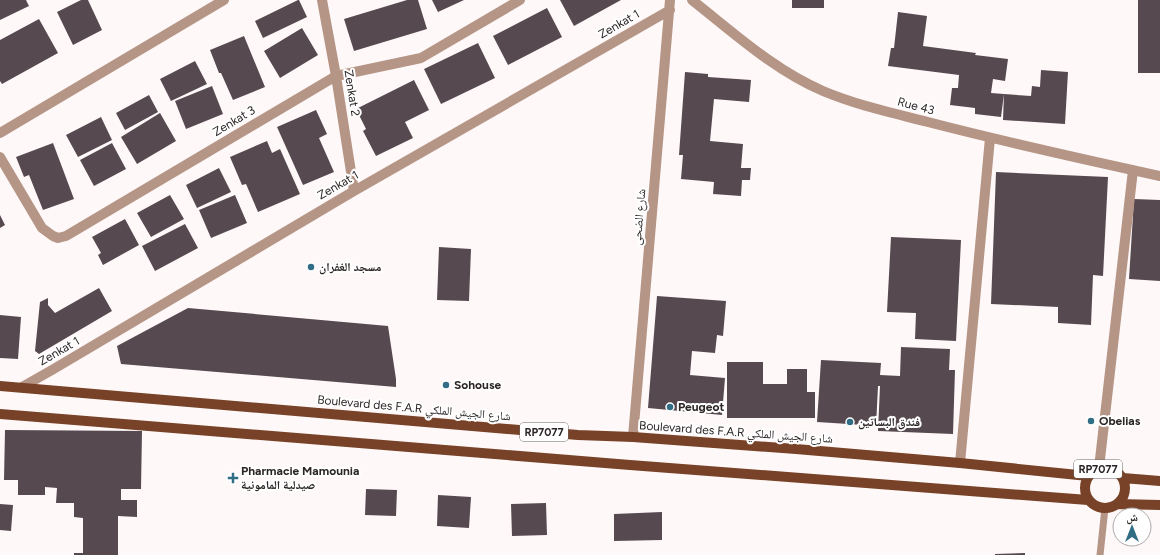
<svg xmlns="http://www.w3.org/2000/svg" width="1160" height="555" font-family="Figtree,'Noto Naskh Arabic',sans-serif">
<style>
.building{fill:#564a50}
.lines{fill:none;stroke-linecap:round;stroke-linejoin:round}
.lane{stroke:#b59586;stroke-width:7}
.street{stroke:#b59586;stroke-width:10}
.primary{stroke:#774227;stroke-width:10}
.poi-dot{fill:#316e85;stroke:#fff;stroke-width:1.5}
.labels{text-anchor:middle;dominant-baseline:central;stroke-width:4;stroke-linejoin:round;paint-order:stroke}
.shield{fill:#fff;stroke:#6b6767;stroke-width:1}
.shield-label{font-size:11px;font-weight:bold;fill:#2c2626}
.street-label{font-size:12px;fill:#2c2626;stroke:#fff}
.poi-label{font-size:12px;font-weight:bold;fill:#2c2626;stroke:#fff;text-anchor:start}
</style>
<rect width="100%" height="100%" fill="#fff8f8"/>
<path class="building" d="M0 0H26L29 6 0 20Z
M81 0H88L102 30 73 45 57 12Z
M298 0H299L307 17 263 38 255 21Z
M407 0H418L427 29 354 51 344 19Z
M432 0H464L438 12Z
M560 0H621L574 26Z
M792 0H824V8H792Z
M1138 0H1160V73H1138Z
M547 8 562 37 508 65 493 36Z
M898 12 927 16 923 46 976 53 975 55 1008 59 1005 81 993 79 991 93 1004 94 1001 117 975 114V108L950 105 952 88H958L959 75 888 66 891 48H894Z
M39 19 58 53 2 84 0 81V40Z
M302 28 318 55 280 78 264 51Z
M244 36 265 87 233 100 221 73H219L210 50Z
M478 43 495 78 441 104 424 69Z
M195 61 207 84 171 101 160 79Z
M1041 70 1068 72 1065 124 1003 120 1004 94 1031 96 1032 86 1040 87Z
M685 72 708 74V77L751 80 749 102 714 99 710 141 743 144 741 168H751L750 180H742L741 196 713 194 714 182 681 179 683 155H679Z
M414 80 429 110 405 122 413 138 376 156 363 131 366 129 356 109Z
M212 86 223 114 186 129 175 101Z
M149 95 158 112 125 130 116 113Z
M316 110 327 134 319 138 334 172 303 185 277 127Z
M160 113 176 141 137 164 121 137Z
M101 117 112 140 78 157 66 135Z
M267 141 272 153 280 149 300 194 258 212 246 184 242 185 230 157Z
M53 143 74 199 43 210 29 175 24 177 16 157Z
M112 143 126 169 94 186 80 160Z
M219 168 231 192 197 208 186 185Z
M996 172 1108 177 1103 276 1093 275 1091 325 1058 323V307L991 304Z
M170 195 184 219 151 237 137 213Z
M235 195 247 223 211 238 199 210Z
M1134 199 1160 200V281L1129 279Z
M0 215 5 225 0 228Z
M125 219 139 245 103 265 98 255 101 253 92 237Z
M185 224 198 248 155 271 142 246Z
M891 237 961 240 956 341 915 339 916 313 887 312Z
M439 247 471 249 469 301 437 300Z
M99 288 112 311 39 354 35 351 40 302 48 298V305L55 313Z
M657 296 726 301 723 336 717 335 715 353 692 351 690 375 725 378 722 415 648 408Z
M188 308 388 326 396 379V387L121 364 117 346Z
M0 315 21 317 18 359 0 358Z
M901 347 950 349 949 370H955L953 434 878 431 880 386H878L876 427H864V425L817 422 821 360 881 363 880 375 900 376Z
M727 362H763V384H787V369H807V392H815V418H727Z
M5 430 142 431 141 489H121V500H137V517L118 516V555H74V553H83V518L74 517V503H56L57 488 45 487V495H18V480H4Z
M366 489 397 490 396 516 365 515Z
M438 495 471 497 469 528 437 526Z
M546 503 547 535 512 536 511 504Z
M0 504 13 505 11 531 0 530Z
M662 512V540L614 541V514Z
M1025 553V555H995V554Z"/>
<g class="lines">
<path class="lane" d="M1100 555 1105 508"/>
<path class="street" d="M322 0 336 76 354 191
M692 0C734 33 774 70 823 91 856 105 893 113 928 122 1005 142 1082 159 1160 176
M0 133 224 0
M0 157 42 228 53 236 58 238 66 236 336 76 421 58 520 0
M22 387 52 370 354 191 670 10
M633 437 670 0
M960 463 990 138
M1099 468 1133 170"/>
<path class="primary" d="M0 386 578 435 633 437 796 449 960 463 1088 476
M0 414 630 465 1088 500
M1085 488a20 20 0 1 1 40 0a20 20 0 1 1-40 0Z
M1123 478 1160 481
M1118 504 1160 505"/>
</g>
<g class="poi-dot">
<circle cx="311" cy="267" r="4"/>
<circle cx="446" cy="385" r="4"/>
<circle cx="670" cy="407" r="4"/>
<circle cx="1091" cy="421" r="4"/>
<circle cx="850" cy="422" r="4"/>
<path d="M231 472h4v4h4v4h-4v4h-4v-4h-4v-4h4z"/>
</g>
<g class="labels">
<g class="shield">
<rect x="520" y="423" width="48" height="18" rx="3"/>
<rect x="1074" y="460" width="48" height="18" rx="3"/>
</g>
<g class="shield-label">
<text x="544" y="432">RP7077</text>
<text x="1098" y="469">RP7077</text>
</g>
<g class="street-label">
<text transform="translate(619 24) rotate(-30)">Zenkat 1</text>
<text transform="translate(352 93) rotate(81)">Zenkat 2</text>
<text transform="translate(916 106) rotate(15)">Rue 43</text>
<text transform="translate(234 121) rotate(-31)">Zenkat 3</text>
<text transform="translate(338 185) rotate(-30)">Zenkat 1</text>
<text transform="translate(639 217) rotate(-85)">شارع الضحى</text>
<text transform="translate(59 351) rotate(-30)">Zenkat 1</text>
<text transform="translate(414 408) rotate(5)">Boulevard des F.A.R شارع الجيش الملكي</text>
<text transform="translate(736 432) rotate(4)">Boulevard des F.A.R شارع الجيش الملكي</text>
</g>
<g class="poi-label">
<text x="319" y="267">مسجد الغفران</text>
<text x="454" y="385">Sohouse</text>
<text x="678" y="407">Peugeot</text>
<text x="1099" y="421">Obelias</text>
<text x="858" y="422">فندق البساتين</text>
<text x="241" y="471">Pharmacie Mamounia<tspan x="241" dy="14">صيدلية المامونية</tspan></text>
</g>
</g>
<g transform="translate(1132 527)"><circle r="19" fill="#ffffff" stroke="#aba8a8"/>
<path d="M0-3L7 15L0 10L-7 15Z" fill="#316e85"/>
<text y="-6" font-size="11" font-weight="bold" text-anchor="middle" fill="#2c2626">ش</text>
</g>
</svg>
